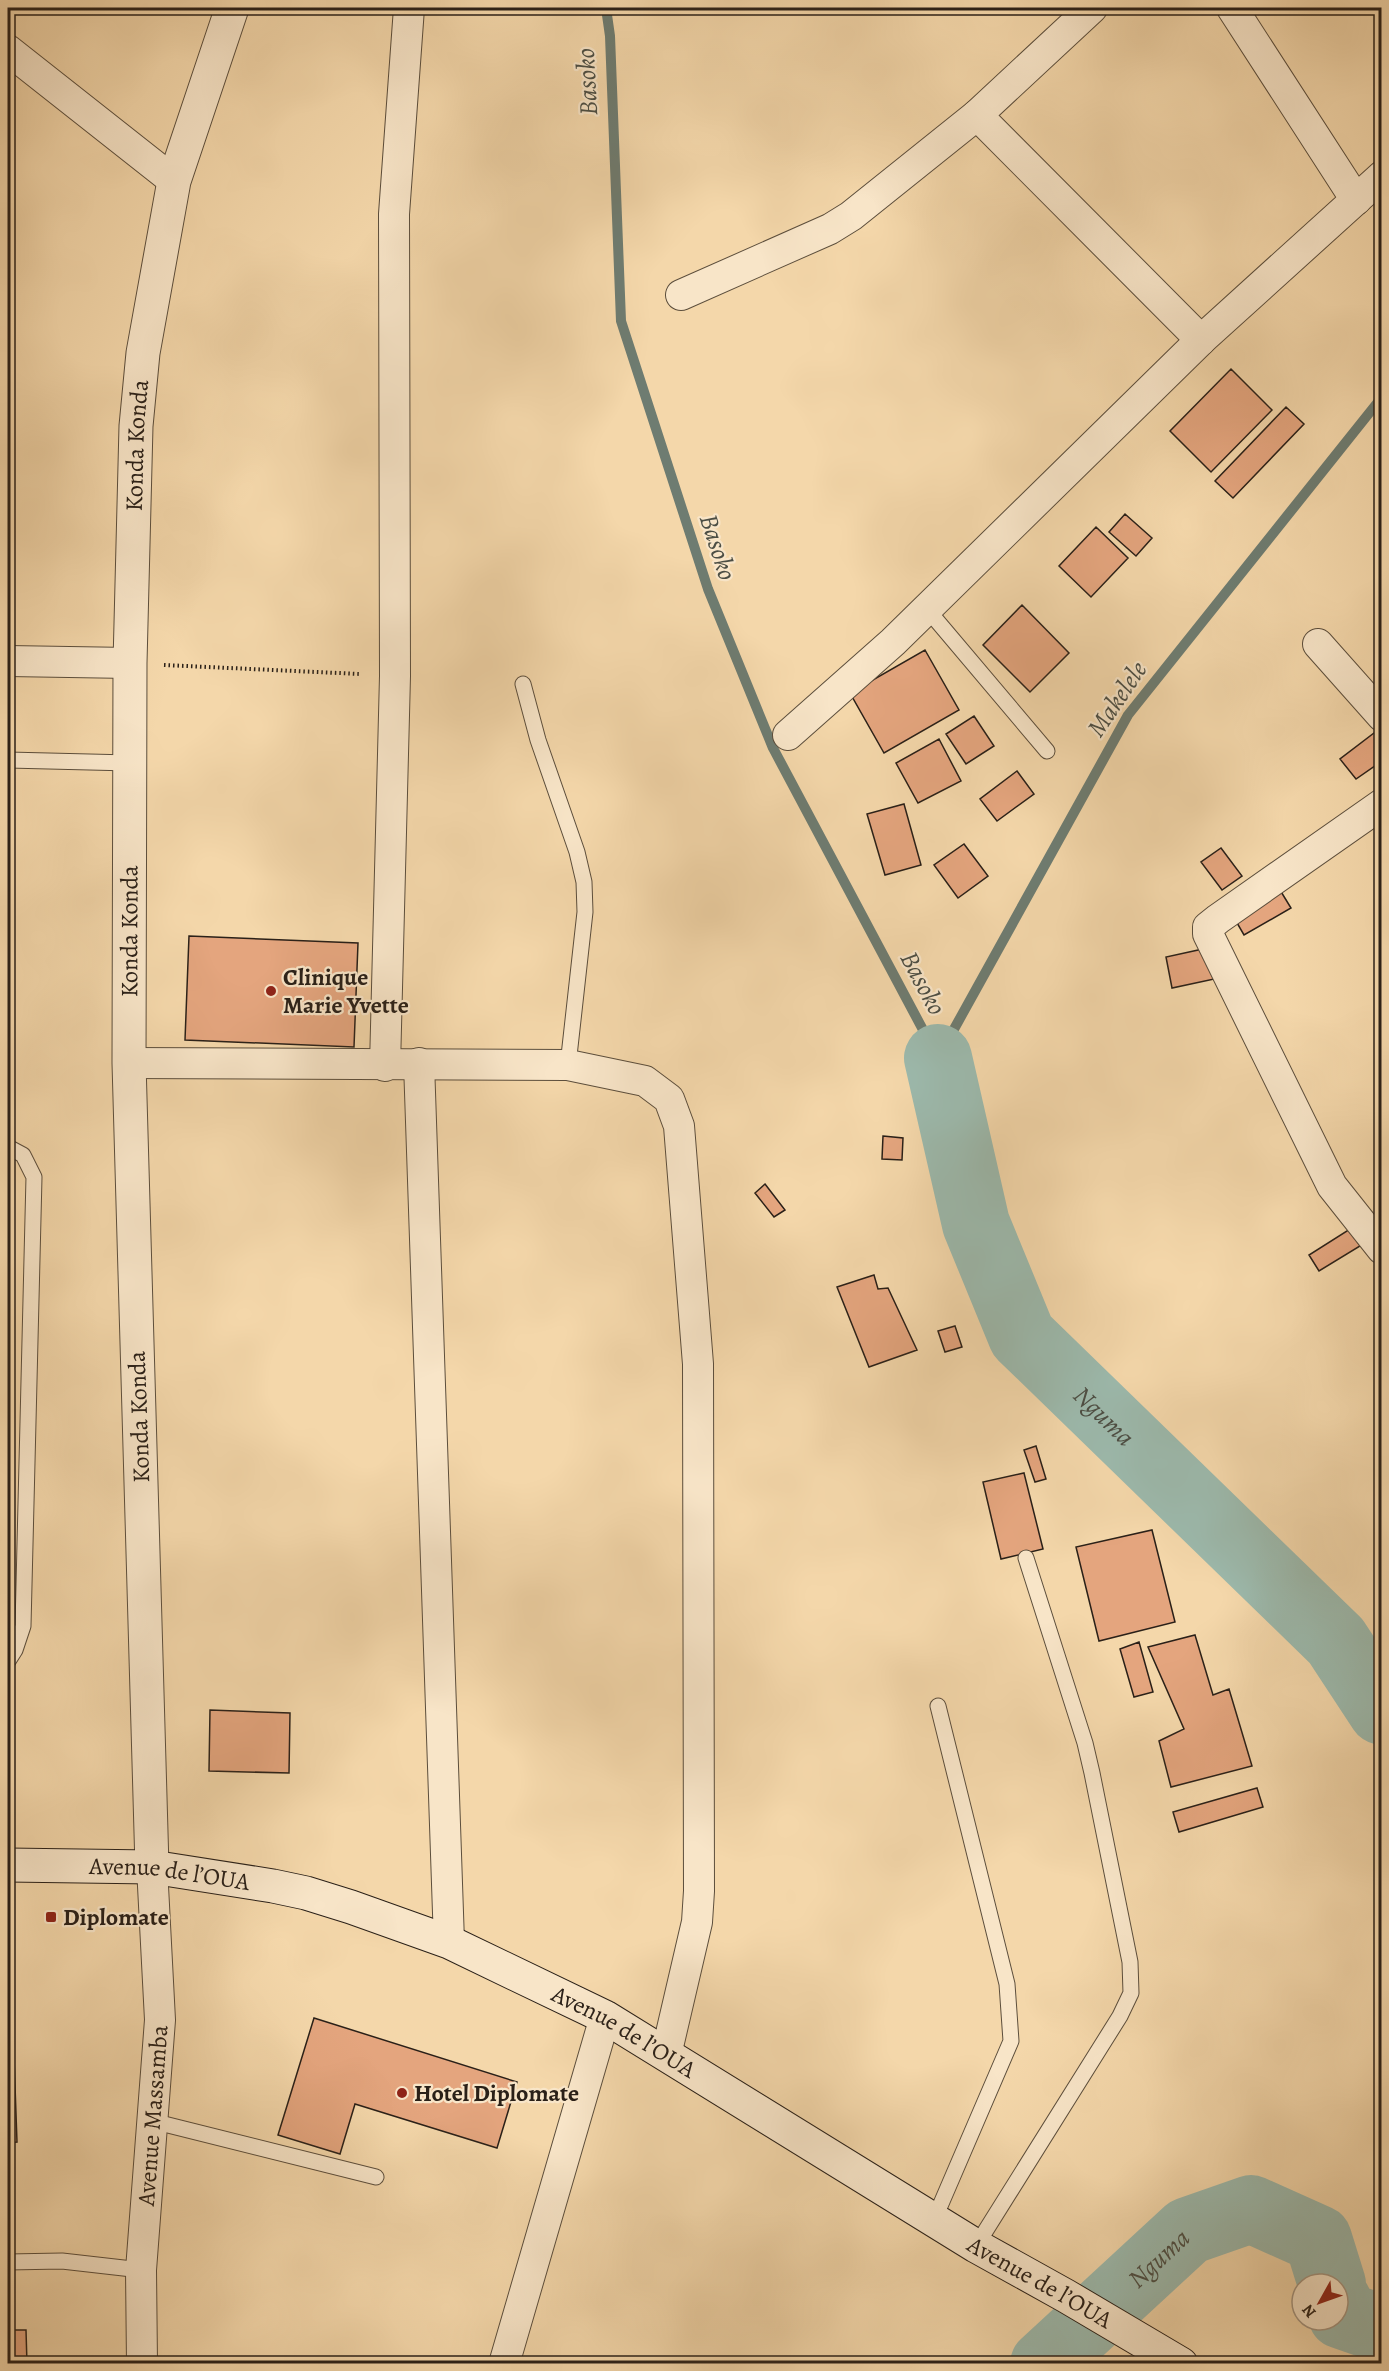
<svg xmlns="http://www.w3.org/2000/svg" width="1389" height="2371" font-family="Alegreya,serif">
<style>
.lines{fill:none;stroke-linecap:round;stroke-linejoin:round}
.stream{stroke:#6e7c71;stroke-width:10}
.river{stroke:#9cb9ac;stroke-width:68}
.building{fill:#e4a57e;stroke:#2a2018;stroke-width:1.5}
.service-casing{stroke:#5c4e3c;stroke-width:17}
.minor-casing{stroke:#5c4e3c;stroke-width:32}
.tertiary-casing{stroke:#5c4e3c;stroke-width:35}
.secondary-casing{stroke:#2a2018;stroke-width:35}
.path{stroke:#2a2018;stroke-width:4;stroke-dasharray:1.5 3;stroke-linecap:butt}
.service{stroke:#f8e5c8;stroke-width:15}
.minor{stroke:#f8e5c8;stroke-width:30}
.tertiary{stroke:#f8e5c8;stroke-width:33}
.secondary{stroke:#f8e5c8;stroke-width:33}
.poi-dot{fill:#8f2418;stroke:#f8e5c8;stroke-width:2}
.labels{text-anchor:middle;dominant-baseline:central;stroke-width:4.5;stroke-linejoin:round;paint-order:stroke}
.street-label{font-size:24px;fill:#2a2018;stroke:#f8e5c8}
.poi-label{font-size:24px;font-weight:bold;fill:#2a2018;stroke:#f8e5c8;text-anchor:start}
.water-label{font-size:26px;font-style:italic;fill:#4c4e44;stroke:#f8e5c8}
</style>
<rect width="100%" height="100%" fill="#f4d7aa"/>
<filter id="stains"><feTurbulence type="fractalNoise" baseFrequency=".00333" numOctaves="4"/><feColorMatrix values="0 0 0 0 .2 0 0 0 0 .09 0 0 0 0 .02 0 0 0 .5 -.17"/></filter>
<radialGradient id="worn" r=".72"><stop offset=".6" stop-color="#630" stop-opacity="0"/><stop offset="1" stop-color="#630" stop-opacity=".3"/></radialGradient>
<g class="lines">
<path class="stream" d="M606 8 610 36 621 321 708 589 773 748 938 1058
M938 1058 1128 715 1382 397"/>
<g class="river">
<path id="s1" d="M938 1058 976 1224 1022 1336 1336 1641 1382 1711"/>
<path d="M1338 2302 1342 2315 1382 2329"/>
<path id="s2" d="M1044 2364 1188 2231 1251 2209 1318 2239 1332 2284"/>
</g>
</g>
<path class="building" d="M1231 369 1272 410 1211 472 1170 431Z
M1286 407 1304 424 1233 498 1215 481Z
M1125 514 1152 538 1136 556 1109 532Z
M1096 527 1128 558 1091 597 1059 566Z
M1022 605 1069 653 1030 692 983 645Z
M925 650 959 710 884 753 850 693Z
M974 716 994 746 966 764 946 734Z
M1374 733 1382 743V761L1356 779 1340 759Z
M939 739 961 781 918 803 896 763Z
M1017 771 1034 794 997 821 980 799Z
M904 804 921 865 885 875 867 814Z
M964 844 988 876 958 898 934 865Z
M1221 848 1242 876 1222 890 1201 862Z
M1280 890 1291 908 1244 935 1233 916Z
M189 936 358 943 354 1047 185 1040Z
M1212 947 1219 978 1172 988 1166 957Z
M883 1136 903 1138 902 1160 882 1159Z
M765 1184 785 1210 774 1217 755 1193Z
M1350 1229 1360 1246 1319 1271 1309 1255Z
M874 1275 878 1289 888 1288 917 1350 869 1367 837 1287Z
M955 1326 962 1347 945 1352 938 1331Z
M1036 1446 1046 1479 1035 1482 1024 1450Z
M1024 1473 1043 1549 1001 1559 983 1482Z
M1152 1530 1175 1622 1099 1641 1076 1547Z
M1195 1635 1213 1695 1229 1689 1252 1766 1171 1787 1159 1741 1184 1729 1148 1647Z
M1139 1642 1153 1692 1134 1697 1120 1649Z
M210 1710 290 1713 289 1773 209 1771Z
M1257 1788 1263 1807 1179 1832 1173 1812Z
M314 2018 517 2082 497 2148 355 2104 340 2154 278 2135Z
M8 2029H13L17 2142 8 2143Z
M8 2330H26L27 2364H8Z"/>
<g class="lines">
<g class="service-casing">
<path id="service" d="M927 609 1047 751
M523 684 538 740 577 852 584 882 585 912 568 1065
M8 760 130 763
M8 1147 23 1155 34 1177 23 1626 15 1650 8 1661
M152 2121 376 2177
M934 2220 1011 2041 1007 1984 938 1706
M976 2246 1120 2016 1131 1993 1130 1962 1092 1773 1085 1743 1026 1558
M8 2262 62 2261 141 2270"/>
</g>
<g class="minor-casing">
<g id="minor">
<path d="M1232 8 1356 200"/>
<path d="M8 50 174 181"/>
<path d="M977 115 1201 340"/>
<path d="M681 295 830 229 851 216 977 115 1092 8"/>
<path d="M1318 644 1382 716"/>
<path d="M8 661 130 663"/>
<path d="M788 735 893 642 1201 340 1382 176"/>
<path d="M1382 804 1218 919 1208 927V934L1332 1186 1382 1249"/>
<path d="M129 1063 568 1065 645 1081 669 1099 679 1126 698 1364 699 1891 697 1922 666 2055"/>
<path d="M419 1063 449 1942"/>
<path d="M385 1066 395 676 394 214 409 8"/>
<path id="s3" d="M142 2364 141 2270 160 2020 152 1867"/>
<path d="M504 2364 605 2017"/>
</g>
</g>
<g class="tertiary-casing">
<g id="tertiary">
<path id="s4" d="M152 1867 129 1063 130 663 136 426 143 353 174 181 232 8"/>
</g>
</g>
<g class="secondary-casing">
<g id="secondary">
<path id="s5" d="M8 1865 152 1867 273 1886 306 1893 351 1907 449 1942 605 2017 976 2246 1066 2296 1181 2364"/>
</g>
</g>
<path class="path" d="M164 665 360 674"/>
<use href="#service" class="service"/>
<use href="#minor" class="minor"/>
<use href="#tertiary" class="tertiary"/>
<use href="#secondary" class="secondary"/>
</g>
<g class="poi-dot">
<circle cx="271" cy="991" r="6"/>
<rect x="45" y="1911" width="12" height="12" rx="3"/>
<circle cx="402" cy="2093" r="6"/>
</g>
<g class="labels">
<g class="street-label">
<text stroke="none"><textPath href="#s4" startOffset="1422">Konda Konda</textPath></text>
<text stroke="none"><textPath href="#s4" startOffset="936">Konda Konda</textPath></text>
<text transform="translate(139 1417) rotate(-92)">Konda Konda</text>
<text stroke="none"><textPath href="#s5" startOffset="162">Avenue de l’OUA</textPath></text>
<text stroke="none"><textPath href="#s5" startOffset="648">Avenue de l’OUA</textPath></text>
<text stroke="none"><textPath href="#s3" startOffset="249">Avenue Massamba</textPath></text>
<text stroke="none"><textPath href="#s5" startOffset="1134">Avenue de l’OUA</textPath></text>
</g>
<g class="poi-label">
<text x="283" y="977">Clinique<tspan x="283" dy="28">Marie Yvette</tspan></text>
<text x="63" y="1917">Diplomate</text>
<text x="414" y="2093">Hotel Diplomate</text>
</g>
<g class="water-label">
<text transform="translate(587 82) rotate(-93)">Basoko</text>
<text transform="translate(718 547) rotate(72)">Basoko</text>
<text transform="translate(1117 699) rotate(-56)">Makelele</text>
<text transform="translate(923 983) rotate(62)">Basoko</text>
<text stroke="none"><textPath href="#s1" startOffset="406">Nguma</textPath></text>
<text stroke="none"><textPath href="#s2" startOffset="156">Nguma</textPath></text>
</g>
</g>
<rect width="1389" height="2371" fill="none" stroke="#f4d7aa" stroke-width="30"/>
<rect x="9" y="9" width="1371" height="2353" fill="none" stroke="#2a2018" stroke-width="3"/>
<rect x="15" y="15" width="1359" height="2341" fill="none" stroke="#2a2018" stroke-width="1.5"/>
<g transform="translate(1320 2302) rotate(230)"><circle r="28" fill="#f8e5c8" stroke="#a69682" stroke-width="1.5"/>
<path d="M0-4.5L10 22L0 15L-10 22Z" fill="#8f2418"/>
<text y="-9" font-size="16" font-weight="bold" text-anchor="middle" fill="#2a2018">N</text>
</g>
<rect width="100%" height="100%" filter="url(#stains)"/>
<rect width="100%" height="100%" fill="url(#worn)"/>
</svg>
